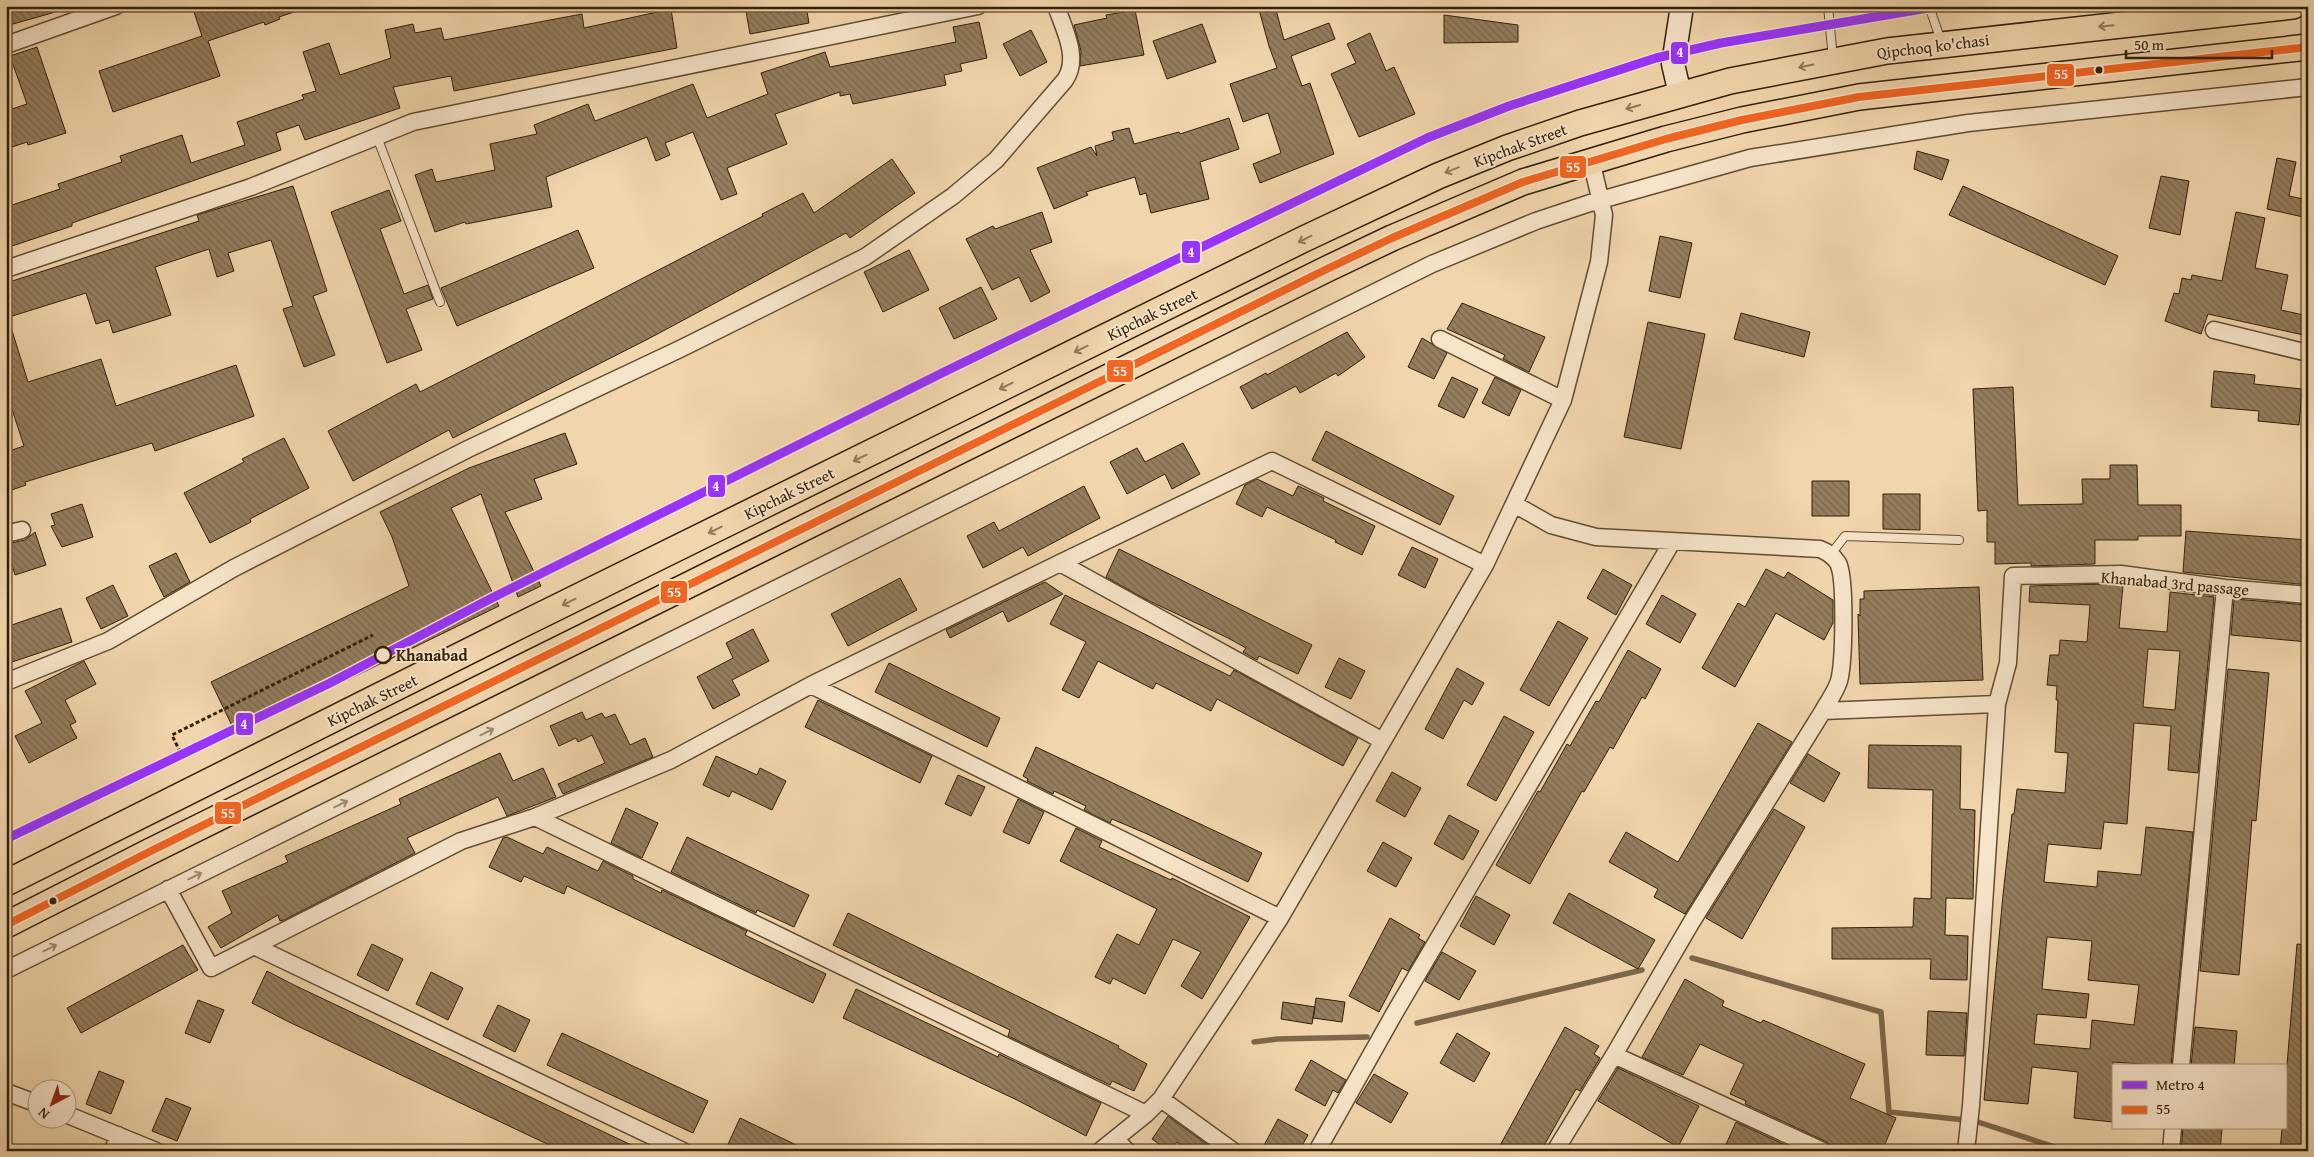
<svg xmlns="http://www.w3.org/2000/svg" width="2314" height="1157" font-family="'Gentium Book Plus',serif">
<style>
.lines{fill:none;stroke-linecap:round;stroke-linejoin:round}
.stream{stroke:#7c674a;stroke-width:5.5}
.building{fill:url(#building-back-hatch);stroke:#302009;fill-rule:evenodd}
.service-casing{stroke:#604d32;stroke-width:10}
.minor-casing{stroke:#604d32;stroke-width:19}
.secondary-casing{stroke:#302009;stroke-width:25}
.primary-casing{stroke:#302009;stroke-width:28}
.path{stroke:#302009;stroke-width:3;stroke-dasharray:4 2.5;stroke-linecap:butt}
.service{stroke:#f6e4c9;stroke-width:8}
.minor{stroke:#f6e4c9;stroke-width:16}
.secondary{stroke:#f6e4c9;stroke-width:22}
.primary{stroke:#f1d5ac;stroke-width:25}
.bus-1-casing{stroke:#f6e4c9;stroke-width:11}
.bus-1{stroke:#f26522;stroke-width:8}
.metro-1-casing{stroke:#f6e4c9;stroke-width:12}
.metro-1{stroke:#93f;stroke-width:9}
.oneway{stroke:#907a5a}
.oneway2{stroke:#9d8c73}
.bus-dot{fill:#302009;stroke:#f6e4c9;stroke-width:2}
.stop-dot{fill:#f6e4c9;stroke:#302009;stroke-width:2.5}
.labels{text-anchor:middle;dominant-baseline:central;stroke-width:4;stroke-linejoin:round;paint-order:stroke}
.street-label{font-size:16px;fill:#302009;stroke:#f6e4c9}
.stop-label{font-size:16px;font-weight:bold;fill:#302009;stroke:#f6e4c9;text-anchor:start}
.line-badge{stroke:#f6e4c9;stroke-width:2}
.badge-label{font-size:14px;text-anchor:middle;font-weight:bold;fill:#fff}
</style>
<defs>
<pattern id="building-back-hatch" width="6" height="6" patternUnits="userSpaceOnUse" patternTransform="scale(1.25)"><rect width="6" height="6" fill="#947e5e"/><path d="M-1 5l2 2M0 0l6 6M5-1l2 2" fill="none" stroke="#79674c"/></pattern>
</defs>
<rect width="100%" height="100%" fill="#f1d5ac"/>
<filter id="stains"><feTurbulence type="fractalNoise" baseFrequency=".004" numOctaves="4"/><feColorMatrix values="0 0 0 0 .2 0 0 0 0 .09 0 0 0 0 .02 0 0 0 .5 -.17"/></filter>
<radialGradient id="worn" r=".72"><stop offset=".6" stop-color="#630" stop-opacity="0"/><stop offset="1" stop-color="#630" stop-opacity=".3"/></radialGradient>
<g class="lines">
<path class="stream" d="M1692 958 1881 1012 1889 1112 1975 1121 2067 1151
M1417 1023 1642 970
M1254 1042 1277 1039 1367 1037"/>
</g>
<path class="building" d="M6 6H58L59 11 6 26Z
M192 6H302L303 9 279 17 280 19 265 25 264 22 208 41 220 76 113 112 99 71 202 36Z
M745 6H806L809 23 750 34Z
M1258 6H1275L1284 40 1329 23 1335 39 1291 56 1302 86 1310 83 1334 154 1260 183 1253 164 1281 153 1268 113 1243 122 1230 84 1277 68 1269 46Z
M671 9 677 48 454 91 451 76 393 87 400 108 305 140 299 125 276 133 281 150 72 223V226L6 248V207L60 189 58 184 122 162 120 156 182 135 191 163 245 145 237 122 304 99 302 95 316 91 303 52 329 43 340 75 391 58 385 30 413 24 415 33 441 28 444 40 582 14 584 28Z
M1135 10 1144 55 1080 66 1081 51 1074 25 1107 18 1106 15Z
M1444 15 1518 25V42L1444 43Z
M979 22 987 58 960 64 962 71 944 75 946 85 853 104 850 94 840 96V92L775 114 787 144 727 168 737 194 721 200 693 132 665 143 670 155 656 161 647 137 546 177 552 207 466 224 465 222 435 232 415 175 432 169 436 182 495 170 490 144 537 134 534 125 588 104 595 121 693 84 707 118 768 94 761 73 825 52 830 67 956 42 953 27Z
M1202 24 1216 62 1167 79 1153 41Z
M1031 30 1047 62 1020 76 1003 44Z
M1370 33 1386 71 1394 67 1415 114 1359 137 1331 74 1356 63 1347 44Z
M37 47 66 133 28 145 27 142 9 148 6 139V111L27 104 10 56Z
M1229 118 1239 149 1200 162 1209 199 1151 213 1146 193 1140 195 1135 177 1086 192 1088 195 1054 209 1037 168 1091 147 1097 156 1095 146 1114 140 1112 132 1129 128 1134 144 1179 132 1180 134Z
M1917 151 1949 160 1942 180 1914 169Z
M2277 158 2296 162 2289 196 2308 200V218L2267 209Z
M892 159 915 193 850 238 846 233 648 339 453 438 449 430 353 481 328 431 416 384 420 392 560 321 763 216 762 214 803 193 814 213Z
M2161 176 2189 181 2180 235 2149 228Z
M293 186 327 291 313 296 335 355 304 367 283 309 293 306 271 240 228 253 234 271 217 277 209 249 155 267 171 315 113 333 109 320 96 324 86 293 6 318V283L199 221 197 215Z
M1963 186 2118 256 2105 285 1949 215Z
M389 190 401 221 380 229 404 294 428 285 433 299 406 309 422 350 387 363 331 212Z
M1042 212 1052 242 1030 250 1050 292 1031 302 1019 277 992 290 966 239 993 226 995 229Z
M2236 212 2265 218 2255 268 2288 275 2281 310 2308 316V336L2208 314 2201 334 2165 321 2174 293 2179 294 2182 278 2191 280 2192 275 2222 281Z
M578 230 594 268 457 326 441 288Z
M1660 236 1692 243 1680 298 1649 291Z
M909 250 929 290 883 312 864 272Z
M981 287 997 319 954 339 939 308Z
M1462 303 1545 337 1529 372 1503 359 1505 355 1447 329Z
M1741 313 1810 332 1804 357 1734 339Z
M1648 322 1705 334 1681 449 1624 437Z
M10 324 28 382 101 359 116 406 236 365 254 416 155 451 152 443 25 482 26 485 6 492V452L24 446 6 391V325Z
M1347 332 1365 357 1338 376 1336 373 1300 393 1296 386 1252 409 1240 387 1266 373 1267 375Z
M1422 338 1447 353 1434 379 1408 367Z
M2214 371 2255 375 2254 384 2302 389 2299 425 2258 421 2259 411 2211 407Z
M1452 377 1478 389 1464 418 1438 406Z
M1495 377 1521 390 1509 416 1482 403Z
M2013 387 2018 505 2083 504 2082 479H2110V465H2137L2138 505H2181V536H2138V540H2095V564L2031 566V563L1995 564V542H1987V510L1978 511 1973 389Z
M1326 431 1454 496 1440 525 1312 460Z
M565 433 577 464 534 479 542 499 505 512 541 586 518 597 481 494 451 508 499 606 236 734 211 682 409 586 392 537 380 512 469 468Z
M284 438 309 488 250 519 251 522 210 543 184 493 244 462 242 459Z
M1183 443 1200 474 1172 489 1165 474 1127 494 1110 462 1137 448 1145 462Z
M1257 479 1293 496 1298 486 1324 498 1323 501 1375 526 1362 555 1335 542 1336 540 1267 507 1262 517 1236 504 1245 485Z
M1812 481H1849V516H1812Z
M1084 486 1100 518 1028 556 1023 547 983 568 967 536 994 522 999 531Z
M1883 494H1920V530L1883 529Z
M82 504 93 537 62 547 51 526 55 525 51 514Z
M2186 531 2308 540V585L2183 572Z
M35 532 46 565 15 575 6 544 25 540Z
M1412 547 1438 559 1425 588 1398 575Z
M1119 549 1312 645 1298 674 1259 656 1257 660 1243 652 1246 648 1228 638 1145 599 1106 577Z
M176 553 190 582 164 597 149 566Z
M1603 569 1632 585 1616 615 1587 598Z
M1766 569 1784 578 1788 572 1833 600V623L1824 640 1776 613 1735 687 1702 668 1738 603 1745 607Z
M900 578 917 610 848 646 831 614Z
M1045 582 1063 594 1008 622 1003 611 950 638 946 630Z
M2105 584 2123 586 2119 628 2167 632 2170 592 2214 597 2198 773 2168 770 2171 726 2134 723 2127 824 2104 822 2101 849 2048 844 2044 882 2097 887 2098 871 2141 875 2146 827 2193 832 2171 1066 2113 1062V1122L2074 1118 2078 1072 2032 1067 2028 1104 1984 1100 2003 895 2012 814H2014L2017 789 2065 793 2068 753 2055 752 2058 700H2056L2057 686 2047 685 2050 655H2059L2060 640 2087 642 2090 605 2029 602 2030 586ZM2148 649 2180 651 2175 710 2143 707ZM2047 937 2092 941 2088 980 2139 985 2134 1025 2092 1020 2090 1049 2034 1044 2037 1014 2086 1018 2089 994 2042 989Z
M113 585 128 616 101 629 86 598Z
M1979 587 1983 680 1860 684 1858 614 1860 616V599H1864V591Z
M1065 595 1230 676 1234 670 1358 738 1343 766 1217 699 1211 711 1156 683 1153 689 1098 661 1079 698 1062 690 1086 642 1050 624Z
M1662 595 1696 614 1680 643 1646 624Z
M2234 599 2308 605V642L2231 635Z
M61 608 72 642 6 664V627Z
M1558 621 1588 638 1549 706 1520 690Z
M753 629 769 661 732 680 740 695 713 709 697 677 733 658 726 643Z
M1628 650 1661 669 1645 699 1642 697 1613 749 1610 747 1584 792 1582 791 1530 884 1496 865 1538 791 1540 792 1567 744 1570 746 1596 701 1599 702Z
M1339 658 1365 671 1351 699 1325 687Z
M84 661 96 684 65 700 76 722 70 725 77 738 29 763 15 736 42 723 25 691Z
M889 663 1000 718 987 747 875 692Z
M1457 668 1484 683 1472 705 1464 700 1443 739 1425 729Z
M2228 669 2269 673 2256 821 2252 820 2239 975 2200 971Z
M818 700 932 756 920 783 805 727Z
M582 712 586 720 602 713 605 718 615 714 630 745 645 738 653 757 563 794 558 784 605 763 592 735 578 742 576 738 559 746 550 726Z
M1504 716 1534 732 1496 801 1467 785Z
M1758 723 1792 742 1685 914 1654 897 1658 889 1609 862 1626 832 1678 862Z
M1869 745 1961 746 1960 809 1975 810 1973 899 1946 898 1945 935 1968 936 1967 980 1930 979 1931 959H1832V928L1913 927 1914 898 1931 899 1933 790 1868 788Z
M1036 747 1262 853 1248 882 1145 833 1112 819 1110 823 1084 810 1086 806 1054 791 1053 794 1027 781 1028 779 1023 776Z
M500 753 513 781 543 768 556 797 507 816 498 797 407 838 415 853 284 920 280 921 278 915 221 948 208 927 232 913 222 891 288 862 285 856 401 804 399 799Z
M1808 754 1840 773 1824 802 1790 783Z
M716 756 757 775 760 768 786 781 772 810 732 791 729 797 703 785Z
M1392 772 1421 788 1405 817 1376 801Z
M958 775 985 787 971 816 945 804Z
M1018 799 1044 812 1029 844 1003 832Z
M626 808 658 823 642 858 611 843Z
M1774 809 1805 827 1742 939 1706 918Z
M1449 815 1479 831 1463 860 1434 844Z
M1076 828 1102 841 1099 847 1171 880 1172 878 1250 917 1202 999 1181 986 1201 952 1173 939 1145 994 1113 978 1110 984 1095 977 1117 934 1139 945 1157 909 1060 861Z
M507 837 543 854 547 847 598 871 603 861 633 876V879L661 893 662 890 747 931 745 935 826 974 813 1003 567 886 564 894 524 876 521 882 489 867 503 838Z
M687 837 809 895 794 927 757 910 756 913 671 872Z
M1383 842 1412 858 1396 887 1367 871Z
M1569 893 1655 940 1638 969 1553 923Z
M1476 896 1510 915 1494 945 1460 926Z
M848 913 1119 1046 1118 1048 1147 1064 1134 1091 1112 1081 1110 1085 1008 1036 1010 1030 833 945Z
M1390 918 1420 935 1418 938 1425 942 1408 971 1402 968 1379 1012 1349 996Z
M372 944 403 959 388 991 357 975Z
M2297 944 2308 945V1043L2303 1090 2306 1091 2301 1151H2280L2282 1128H2285V1089Z
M183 945 198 970 81 1033 67 1008Z
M1442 952 1476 971 1459 1000 1425 981Z
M267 971 294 985 644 1151H562L289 1022 252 1003Z
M431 972 463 988 448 1020 416 1004Z
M1685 979 1724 1001 1722 1006 1761 1023 1763 1020 1865 1064 1850 1098 1896 1118 1882 1151H1833L1827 1142 1745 1104 1746 1101 1730 1094 1744 1064 1700 1044 1683 1075 1642 1057Z
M856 989 998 1057 999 1054 1101 1103 1086 1136 1017 1100 843 1018Z
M1316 998 1345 1002 1342 1022 1313 1018Z
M198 1000 224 1010 210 1043 185 1033Z
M1283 1002 1315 1007 1312 1024 1281 1019Z
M498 1005 530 1020 515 1052 483 1036Z
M1928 1011 1967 1013 1964 1056 1926 1055Z
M1565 1027 1599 1046 1594 1054 1600 1058 1580 1091 1576 1089 1541 1151H1497Z
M2195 1027 2237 1031 2234 1066H2191Z
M562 1033 708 1101 693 1133 547 1065Z
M1457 1033 1490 1053 1474 1082 1440 1063Z
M1311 1060 1346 1080 1338 1093 1333 1090 1325 1106 1295 1090Z
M1618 1068 1699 1106 1678 1147 1598 1101Z
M99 1071 124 1081 111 1114 86 1104Z
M1374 1074 1408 1093 1391 1123 1356 1103Z
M166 1098 191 1108 177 1141 152 1131Z
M1168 1116 1216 1151H1189L1177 1142 1169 1151 1152 1139Z
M740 1118 809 1151H725Z
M1278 1119 1308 1135 1299 1151H1261Z
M1736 1122 1798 1151H1723Z
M2183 1128H2222L2220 1151H2181Z"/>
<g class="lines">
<g class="service-casing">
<path id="service" d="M1828 6 1833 59
M1929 6 1941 41
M377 137 440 302
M1831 554 1845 536 1959 540"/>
</g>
<g class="minor-casing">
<path id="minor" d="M6 45 116 6
M6 269 251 187 413 122 978 6
M2214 330 2308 353
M1440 339 1563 400
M1514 504 1551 525 1596 537 1820 549C1827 552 1833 555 1838 563 1846 578 1844 663 1839 681 1836 691 1828 702 1823 711L1691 923 1614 1055 1555 1151
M6 534 22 530
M1060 563 1383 741
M6 682 108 641 234 568 468 449 680 349 865 257 953 196 996 160 1065 80C1080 58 1064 29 1056 6
M811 685 1280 918
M1823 711 1997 704
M535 817 1146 1114
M168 889 211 968 461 841 535 817 671 760 811 685 1060 563 1272 461 1485 565
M256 947 683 1151
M6 970 1432 264 1536 221 1590 203 1750 158 1968 123 2308 87
M1614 1055 1823 1151
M2181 1066 2225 588
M6 1092 38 1104
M1161 1099 1233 1151
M68 1115 156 1151
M1115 1139 1127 1151
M113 1151 118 1135
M1100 1151 1146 1114 1161 1099 1231 994 1280 918 1485 565 1563 400 1599 262 1604 215 1591 160
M1317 1151 1394 1014 1672 542
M1966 1151 1971 1106 1997 704 2008 663 2013 576 2121 574 2225 588 2308 595
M2171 1151 2173 1128"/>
</g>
<g class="secondary-casing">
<path id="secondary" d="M1680 94 1673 64 1682 6"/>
</g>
<g class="primary-casing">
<path id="primary" d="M6 883 519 626 1304 239 1438 176 1507 148 1580 123 1730 81 1887 51 2293 6
M6 925 149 852 1327 269 1392 238 1523 182 1666 139 1742 120 1859 97 2308 47"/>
</g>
<path class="path" d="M183 758 172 735 373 635"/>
<use href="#service" class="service"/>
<use href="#minor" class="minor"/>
<use href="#secondary" class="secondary"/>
<use href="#primary" class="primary"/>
<g class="bus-1-casing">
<path id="bus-1" d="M6 925 149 852 1327 269 1392 238 1523 182 1666 139 1742 120 1859 97 2308 47"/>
</g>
<use href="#bus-1" class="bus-1"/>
<g class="metro-1-casing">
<path id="metro-1" d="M6 839 330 683 490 599 946 371 1427 138 1509 106 1656 58 1721 43 1940 6"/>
</g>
<use href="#metro-1" class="metro-1"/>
</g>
<defs><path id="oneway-shaft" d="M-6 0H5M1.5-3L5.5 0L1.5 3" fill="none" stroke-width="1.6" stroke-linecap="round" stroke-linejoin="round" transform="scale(1.25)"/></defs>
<g class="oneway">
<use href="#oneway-shaft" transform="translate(2106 26) rotate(174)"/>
<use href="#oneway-shaft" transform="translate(1806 66) rotate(169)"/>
<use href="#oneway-shaft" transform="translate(1633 107) rotate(164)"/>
<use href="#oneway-shaft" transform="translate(1452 170) rotate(158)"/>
<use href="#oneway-shaft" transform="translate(1305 239) rotate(154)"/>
<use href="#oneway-shaft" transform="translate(1081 349) rotate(154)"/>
<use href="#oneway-shaft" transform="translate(1006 386) rotate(154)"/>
<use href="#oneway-shaft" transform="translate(860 458) rotate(154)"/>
<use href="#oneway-shaft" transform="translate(715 530) rotate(154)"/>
<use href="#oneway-shaft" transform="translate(569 602) rotate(154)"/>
</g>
<g class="oneway2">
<use href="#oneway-shaft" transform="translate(487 732) rotate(-26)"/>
<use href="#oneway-shaft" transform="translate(341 804) rotate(-26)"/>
<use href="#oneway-shaft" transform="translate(195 876) rotate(-26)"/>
<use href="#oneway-shaft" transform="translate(50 948) rotate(-26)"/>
</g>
<g class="bus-dot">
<circle cx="2099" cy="70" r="4.5"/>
<circle cx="53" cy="901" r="4.5"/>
</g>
<circle class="stop-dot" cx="383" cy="655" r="8"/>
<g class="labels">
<g class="street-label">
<text transform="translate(1933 46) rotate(-7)">Qipchoq ko'chasi</text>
<text transform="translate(1520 145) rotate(-20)">Kipchak Street</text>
<text transform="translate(1152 314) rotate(-26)">Kipchak Street</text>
<text transform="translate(789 493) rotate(-26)">Kipchak Street</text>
<text transform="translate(2175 583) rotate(5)">Khanabad 3rd passage</text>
<text transform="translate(372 700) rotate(-26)">Kipchak Street</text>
</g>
<g class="stop-label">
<text x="396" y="655">Khanabad</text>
</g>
</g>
<g class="line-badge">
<rect x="1670" y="41" width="19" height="24" rx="5" fill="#93f"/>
<rect x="2046" y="63" width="29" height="24" rx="5" fill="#f26522"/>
<rect x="1559" y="155" width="28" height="24" rx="5" fill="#f26522"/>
<rect x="1181" y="240" width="20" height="24" rx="5" fill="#93f"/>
<rect x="1106" y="359" width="28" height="24" rx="5" fill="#f26522"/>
<rect x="707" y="474" width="19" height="24" rx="5" fill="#93f"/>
<rect x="660" y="580" width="28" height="24" rx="5" fill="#f26522"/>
<rect x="235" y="712" width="19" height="24" rx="5" fill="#93f"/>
<rect x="214" y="801" width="28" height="24" rx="5" fill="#f26522"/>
</g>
<g class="badge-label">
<text x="1680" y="57">4</text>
<text x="2061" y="79">55</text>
<text x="1573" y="172">55</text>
<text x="1191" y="257">4</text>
<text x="1120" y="376">55</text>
<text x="716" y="491">4</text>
<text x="674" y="597">55</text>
<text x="244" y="729">4</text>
<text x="228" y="818">55</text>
</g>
<rect width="2314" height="1157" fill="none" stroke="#f1d5ac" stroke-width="25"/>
<rect x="8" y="8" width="2299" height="1142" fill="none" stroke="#302009" stroke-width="2.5"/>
<rect x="12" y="12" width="2289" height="1132" fill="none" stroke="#302009"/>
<rect x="2112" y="1064" width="175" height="65" fill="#f6e4c9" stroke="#a7967c"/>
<rect x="2122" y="1081" width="25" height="8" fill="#9933ff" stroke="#a7967c"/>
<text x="2156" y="1090" font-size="15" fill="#302009">Metro 4</text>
<rect x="2122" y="1106" width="25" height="8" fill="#f26522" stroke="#a7967c"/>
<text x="2156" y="1114" font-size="15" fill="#302009">55</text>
<g transform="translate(52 1104) rotate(221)"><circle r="24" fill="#f6e4c9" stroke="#a7967c"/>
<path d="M0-4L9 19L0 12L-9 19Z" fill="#8f2418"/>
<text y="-8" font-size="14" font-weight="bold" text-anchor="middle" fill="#302009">N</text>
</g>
<path d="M2126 50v8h146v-8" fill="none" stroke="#302009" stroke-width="2.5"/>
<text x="2134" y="50" font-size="15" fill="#302009" stroke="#f6e4c9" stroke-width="4" paint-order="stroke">50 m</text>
<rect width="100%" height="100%" filter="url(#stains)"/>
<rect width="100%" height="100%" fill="url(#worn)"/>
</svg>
